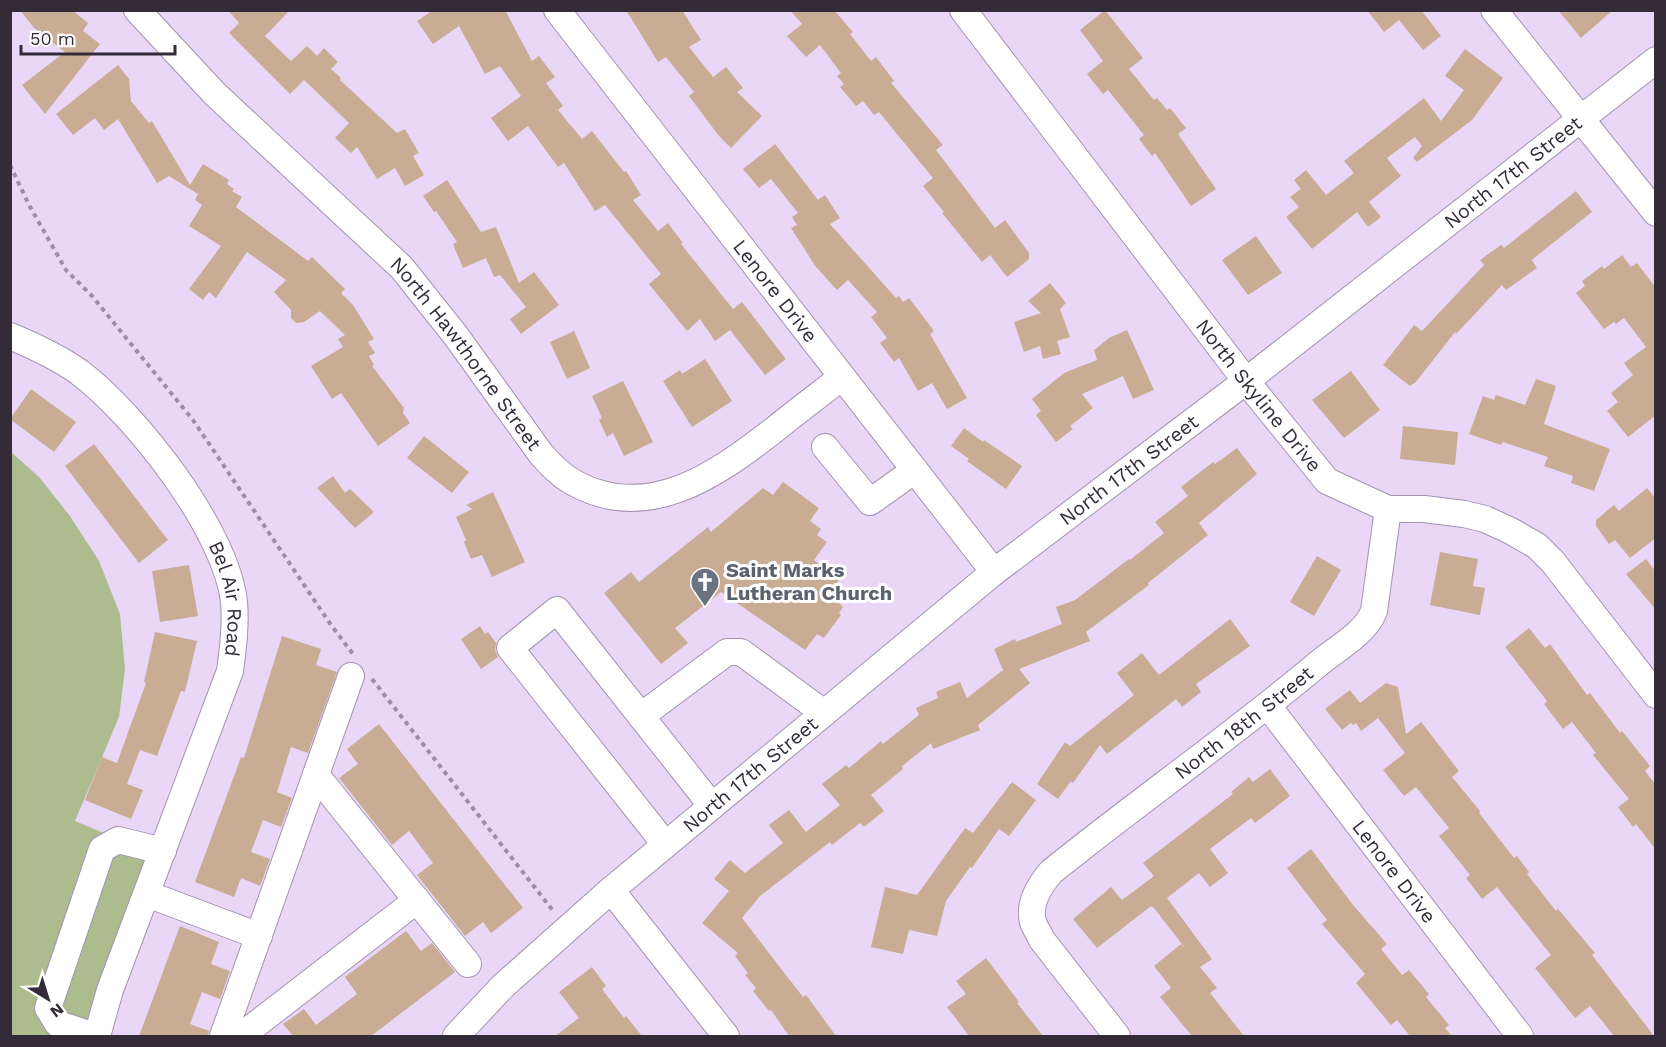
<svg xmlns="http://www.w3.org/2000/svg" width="1666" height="1047" font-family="'Work Sans',sans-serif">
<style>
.green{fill:#acbc8f}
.building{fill:#c8ac94}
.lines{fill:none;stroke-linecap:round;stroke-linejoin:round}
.minor-casing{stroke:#a492b0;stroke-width:28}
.path{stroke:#9c8ea5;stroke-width:4;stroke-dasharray:4.5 4.5;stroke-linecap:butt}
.minor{stroke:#fff;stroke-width:26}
.labels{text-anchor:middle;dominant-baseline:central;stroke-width:6;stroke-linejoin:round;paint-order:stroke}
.street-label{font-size:20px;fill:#332c38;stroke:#fff}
.worship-label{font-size:20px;font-weight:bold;fill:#5b616d;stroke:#fff;text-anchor:start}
</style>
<rect width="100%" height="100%" fill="#ead7f7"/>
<path class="green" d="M11 452 39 477 70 516 99 561 120 614 125 669 119 717 75 821 161 857 97 1036H11Z"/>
<path class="building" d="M20 10H72L88 23 83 31 100 44 45 114 22 85 65 52 34 28Z
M228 10H290L265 36 291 61 307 46 317 56 324 48 338 62 331 69 341 78 340 80 397 133 405 129 419 153 413 156 424 175 405 186 395 168 377 179 357 147 351 153 335 138 349 123 304 80 290 94 229 33 239 23Z
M433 10H505L532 61 539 56 555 77 546 83 563 106 558 110 582 139 592 131 624 172 626 171 641 195 633 200 658 231 668 223 683 243 681 244 733 309 742 302 786 359 765 375 730 330 715 341 700 319 687 331 649 284 661 274 605 205 595 211 564 163 558 167 528 126 508 141 491 118 521 96 500 66 485 74 459 26 433 44 417 21Z
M626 10H682L701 40 689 47 713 77 726 67 743 88 737 92 762 116 731 148 719 136 689 96 694 92 666 57 658 62Z
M790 10H834L853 32 850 34 871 61 876 57 894 81 891 83 943 145 936 150 995 228 1005 220 1029 253V259L1007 277 990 255 982 262 942 213 944 212 923 186 933 178 879 112 874 115 863 101 856 106 840 87 844 84 837 76 841 73 820 45 806 57 787 36 802 24Z
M1105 10 1143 58 1129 69 1154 100 1157 98 1167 110 1170 108 1186 128 1178 134 1216 189 1191 206 1155 153 1152 156 1139 139 1144 135 1108 90 1103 94 1087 74 1103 61 1080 30Z
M1367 10H1421L1441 36 1423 50 1399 20 1384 32Z
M1558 10H1613L1581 38Z
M1465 49 1503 78 1472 120 1417 162 1413 158 1422 146 1415 137 1387 158 1401 176 1369 202 1381 217 1368 227 1357 212 1312 249 1286 217 1299 207 1290 197 1301 189 1294 180 1306 170 1326 195 1354 173 1344 161 1424 98 1441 121 1464 90 1445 76Z
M118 65 129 79 131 101 149 123 152 121 190 185 203 164 229 180 227 184 234 189 232 191 242 197 236 207 308 261 312 257 345 289 341 293 353 305 374 339 368 342 375 353 369 356 374 365 372 366 404 408 403 413 410 423 378 446 341 393 332 399 311 366 343 347 338 339 345 335 320 311 304 322 296 323 291 318V310L274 292 286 280 247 252 216 298 209 292 203 300 189 289 221 246 189 226 202 205 195 200 198 194 169 176 157 183 118 119 104 130 95 118 73 135 56 114Z
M775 144 818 200 825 195 840 218 830 224 896 298 899 296 903 302 909 298 934 331 930 334 967 398 947 409 932 383 918 391 899 358 894 362 880 343 887 338 871 317 877 312 848 280 837 290 816 267 791 228 797 225 792 217 798 213 771 179 759 188 743 169Z
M447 180 481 232 496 227 519 283 534 272 559 305 521 334 510 319 526 307 500 275 494 277 486 258 463 268 453 244 457 242 436 211 434 212 423 196Z
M1576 191 1592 212 1534 258 1532 260 1537 268 1506 290 1502 285 1456 334 1455 332 1416 382 1410 386 1383 365 1414 325 1422 331 1484 265 1480 260 1501 245 1504 248Z
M1256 236 1282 273 1248 295 1222 260Z
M1622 255 1631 267 1637 263 1656 288V415L1628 437 1607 411 1618 402 1611 393 1633 375 1624 363 1646 347 1624 318 1616 324 1614 322 1604 329 1576 293 1585 286 1582 281 1602 266 1604 269Z
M1050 283 1066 303 1060 309 1070 337 1057 341 1061 354 1043 359 1040 346 1024 352 1014 322 1041 313 1028 301Z
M1127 330 1154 390 1133 399 1123 376 1082 394 1093 408 1070 426 1073 429 1056 442 1036 415 1041 411 1032 399 1064 373 1097 360 1094 350 1109 338Z
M574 331 590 368 567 379 550 342Z
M705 359 732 401 692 427 663 381 680 370 682 374Z
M1351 371 1380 410 1344 438 1312 400Z
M1536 379 1556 386 1544 424 1610 449 1594 491 1571 483 1573 476 1544 466 1548 457 1503 442 1501 445 1469 434 1483 396 1494 400 1496 395 1525 405Z
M623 381 653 442 624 456 613 433 607 437 599 420 602 418 592 396Z
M31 389 76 422 54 452 10 419Z
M1403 426 1458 432 1455 465 1400 459Z
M964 428 983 442 984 440 1022 466 1006 489 967 461 969 459 951 446Z
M424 436 469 472 452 493 407 458Z
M94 444 168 540 139 563 65 466Z
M1237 448 1257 474 1199 523 1208 535 1148 583 1149 585 1086 632 1090 641 1019 669 1030 683 978 725 980 730 933 749 931 743 902 766 903 769 871 795 884 811 864 827 860 823 832 845 830 842 760 896 742 918 803 997 806 995 836 1036H789L771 1010 769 1011 753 991 756 988 745 975 748 973 735 956 738 953 702 923 729 891 714 879 730 860 745 873 783 843 769 825 789 810 806 832 840 805 822 784 846 765 849 768 881 741 883 744 919 715 916 708 938 698 936 692 960 682 967 698 1003 670 994 649 1015 639 1016 642 1062 624 1056 607 1075 600 1129 559 1130 560 1164 533 1155 522 1188 496 1181 487 1213 462 1215 464Z
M333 476 345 493 350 489 374 512 355 528 317 488Z
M783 482 819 508 810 521 821 529 817 535 827 542 814 560 839 580 836 584 840 587 837 593 842 596 838 602 843 607 839 613 841 615 824 638 817 634 805 650 721 592 675 628 688 643 661 664 604 593 631 572 639 582 708 527 711 532 763 488 773 495Z
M1647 488 1656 499V538L1630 558 1615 540 1609 544 1596 526V520L1614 505 1619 511Z
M493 492 525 562 492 577 482 555 471 559 464 542 466 540 456 517 472 509 466 505Z
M1440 552 1478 559 1473 586 1485 588 1480 615 1430 605Z
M1317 556 1341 570 1314 616 1290 602Z
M1646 559 1656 572V610L1626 574Z
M189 565 198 616 160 622 152 571Z
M1230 619 1250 646 1196 684 1201 692 1182 707 1176 699 1107 754 1100 745 1073 783 1071 781 1058 799 1037 784 1065 742 1070 746 1134 695 1117 673 1142 653 1159 675Z
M480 626 485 634 488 632 496 643 495 650 498 657 481 669 461 639Z
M1529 628 1545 648 1550 644 1587 695 1590 693 1620 733 1622 731 1650 766 1645 771 1656 785V850L1636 824 1633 827 1618 807 1629 799 1593 755 1596 753 1572 722 1563 729 1544 704 1547 701 1505 647Z
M155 632 197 641 185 692 181 691 157 756 140 750 127 784 143 790 131 819 85 800 102 757 117 763 146 683 144 682Z
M282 636 321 649 316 665 337 672 308 753 291 747 277 792 292 798 281 827 263 820 251 852 270 859 260 886 241 878 234 897 195 882 241 757 244 758Z
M1386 683 1398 687 1406 734 1421 722 1459 771 1452 777 1480 811 1479 813 1514 858 1517 856 1529 872 1527 874 1556 911 1558 909 1595 953 1592 955 1654 1036H1614L1590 1006 1575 1018 1535 968 1551 955 1497 887 1482 899 1466 878 1470 875 1439 836 1449 828 1416 787 1404 796 1383 770 1405 753 1378 718 1361 731 1356 723 1353 725 1351 723 1342 730 1325 709 1350 690 1360 703Z
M379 724 523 908 491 933 483 922 465 936 417 875 433 863 409 831 392 845 339 778 358 764 347 749Z
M1270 769 1290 796 1255 823 1251 818 1210 849 1228 873 1210 887 1199 873 1167 898 1212 959 1200 967 1217 988 1210 993 1244 1036H1192L1160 997 1171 988 1154 966 1181 944 1185 948 1154 908 1151 906 1097 948 1073 919 1111 887 1122 900 1154 876 1143 863 1233 794 1231 792 1249 777 1253 782Z
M1012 782 1036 800 1009 836 999 829 972 868 970 867 946 901 937 936 909 930 903 954 871 947 885 887 917 895 965 828 973 833Z
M1311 849 1353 905 1387 944 1381 949 1402 975 1409 970 1429 994 1426 997 1449 1025 1445 1028 1452 1036H1410L1397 1020 1391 1025 1356 983 1365 974 1322 924 1327 920 1287 868Z
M180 926 219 942 211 964 230 971 220 999 202 992 190 1024 209 1031 208 1036H139Z
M406 931 421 951 432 943 455 972 371 1036H293L283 1024 304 1009 316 1025 357 994 345 977Z
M986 958 1019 1002 1017 1003 1043 1036H969L947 1007 966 994 956 981Z
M592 967 606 986 602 989 624 1018 626 1016 642 1036H555L579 1018 559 992Z"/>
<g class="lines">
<g class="minor-casing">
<g id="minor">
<path id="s1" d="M137 10 215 94 402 268 456 336 541 454C550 464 559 474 571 481 646 525 716 475 774 430 796 412 819 395 842 377"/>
<path id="s2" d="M557 10 994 572"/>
<path id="s3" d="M963 10 1246 381 1327 481 1388 509H1424L1464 514 1485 519 1511 531 1537 546 1553 562 1656 695"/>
<path d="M1494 10 1656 213"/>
<path id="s4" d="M10 336C34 346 58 357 79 372 136 415 226 530 234 602 236 625 233 648 230 671L110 990 97 1036"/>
<path d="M825 447 870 502 915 470"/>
<path id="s5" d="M1268 706 1520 1036"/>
<path d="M641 716 727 652H741L824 713"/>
<path d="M316 775 468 964"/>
<path d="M665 844 510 648 557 610 712 806"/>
<path d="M611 890 726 1036"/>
<path d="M147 894 259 936"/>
<path d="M95 1036 58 1024 48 1008 102 849 118 840 163 851"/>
<path d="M223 1036 351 676"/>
<path d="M241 1036 417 900"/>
<path id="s6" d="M456 1036 503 986 611 890 994 572 1246 381 1656 60"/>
<path id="s7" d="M1117 1036 1042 940C1040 935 1035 928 1033 922 1028 904 1040 885 1051 872 1139 801 1232 736 1318 664 1337 648 1365 634 1374 611L1388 509"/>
</g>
</g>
<path class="path" d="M10 165 29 205 66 270 92 296 193 420 331 625 353 654
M372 679 554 912"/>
<use href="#minor" class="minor"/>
</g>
<defs>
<g id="church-pin" transform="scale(1.5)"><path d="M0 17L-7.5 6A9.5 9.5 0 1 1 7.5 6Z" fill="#6b7280" stroke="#fff"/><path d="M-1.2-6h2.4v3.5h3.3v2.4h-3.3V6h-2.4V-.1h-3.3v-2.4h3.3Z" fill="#fff"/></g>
</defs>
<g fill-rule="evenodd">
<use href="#church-pin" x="705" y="582"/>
</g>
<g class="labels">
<g class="street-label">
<text stroke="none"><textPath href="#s6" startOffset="1366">North 17th Street</textPath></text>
<text stroke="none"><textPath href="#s2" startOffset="356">Lenore Drive</textPath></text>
<text stroke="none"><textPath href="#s1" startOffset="477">North Hawthorne Street</textPath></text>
<text stroke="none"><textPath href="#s3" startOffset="486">North Skyline Drive</textPath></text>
<text stroke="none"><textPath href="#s6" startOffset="880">North 17th Street</textPath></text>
<text stroke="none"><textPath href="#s4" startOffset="356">Bel Air Road</textPath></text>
<text stroke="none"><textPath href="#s7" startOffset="441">North 18th Street</textPath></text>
<text stroke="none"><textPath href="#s6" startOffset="394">North 17th Street</textPath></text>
<text stroke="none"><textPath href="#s5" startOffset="208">Lenore Drive</textPath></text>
</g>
<g class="worship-label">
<text x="726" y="570">Saint Marks<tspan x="726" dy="23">Lutheran Church</tspan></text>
</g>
</g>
<rect width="1666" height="1047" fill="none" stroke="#332c38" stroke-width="24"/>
<g transform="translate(48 999) rotate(142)" stroke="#ffffff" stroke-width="4.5" paint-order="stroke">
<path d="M0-4.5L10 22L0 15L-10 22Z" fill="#332c38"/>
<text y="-9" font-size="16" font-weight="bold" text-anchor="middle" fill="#332c38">N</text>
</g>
<path d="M21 45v9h154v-9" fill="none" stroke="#332c38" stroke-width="3"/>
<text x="30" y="45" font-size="18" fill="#332c38" stroke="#ffffff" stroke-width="4.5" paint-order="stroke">50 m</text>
</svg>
